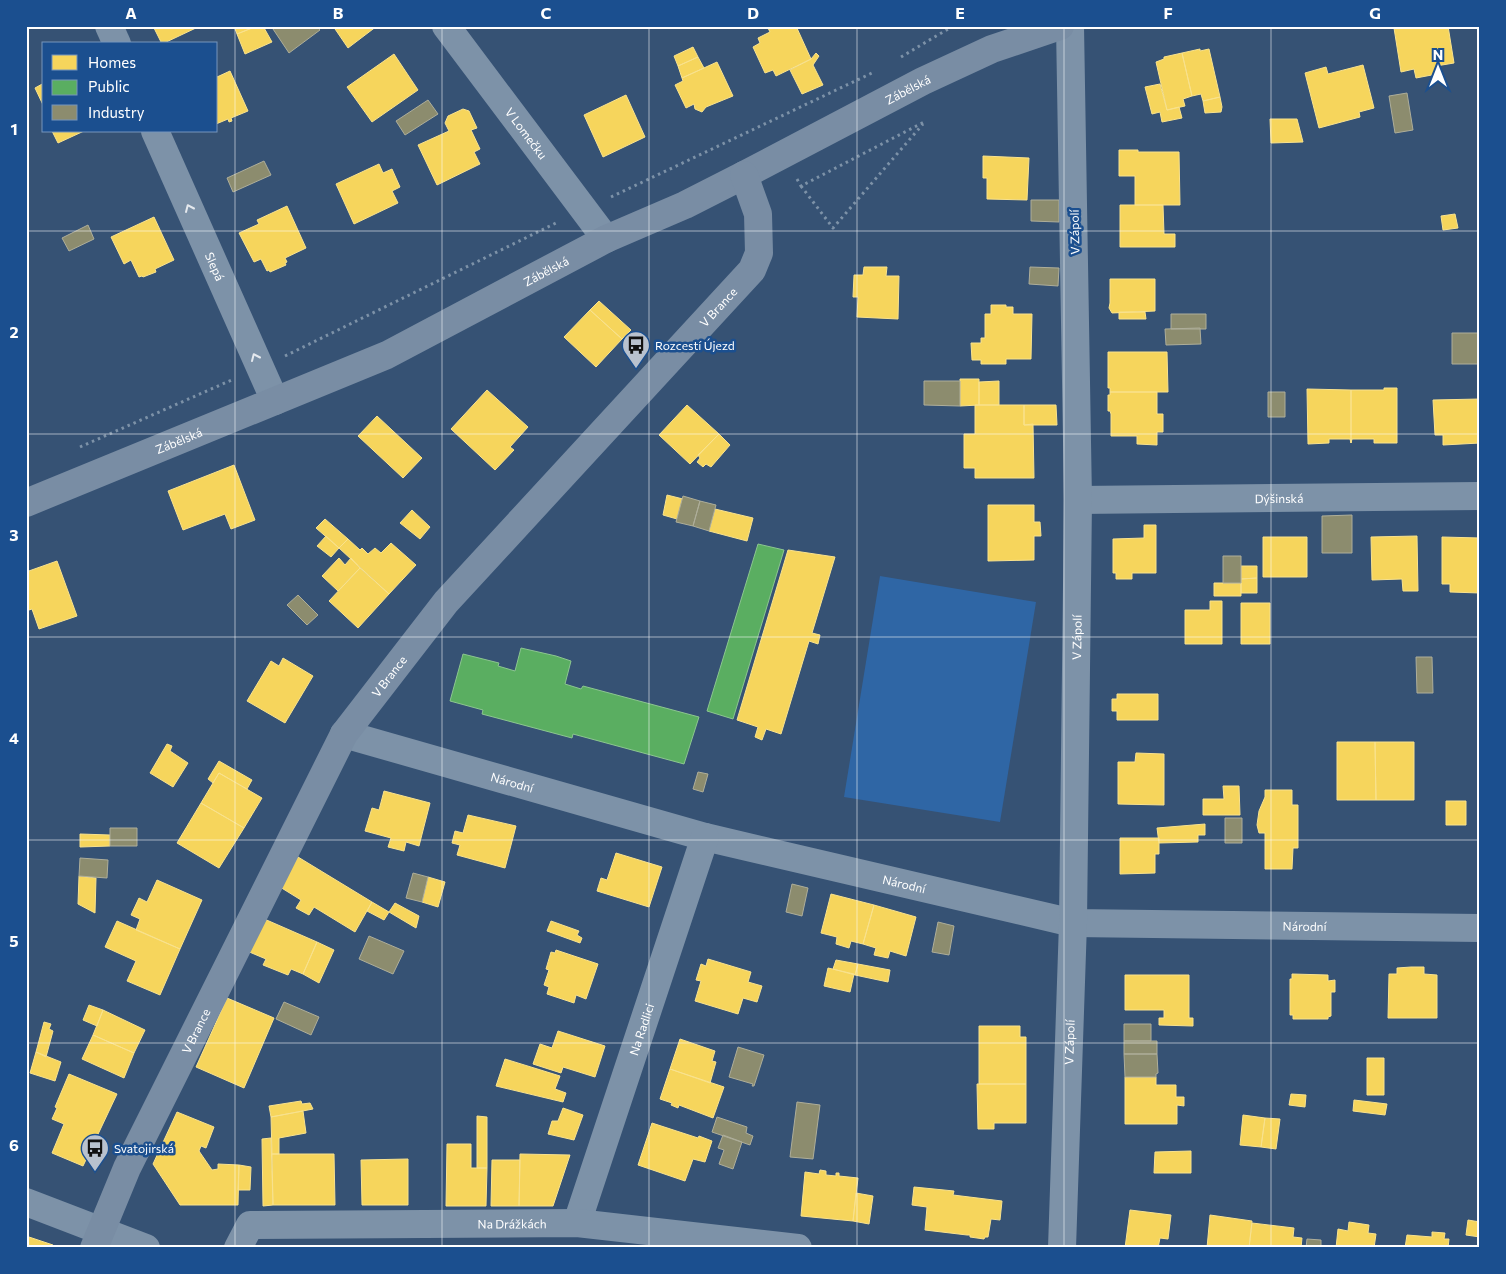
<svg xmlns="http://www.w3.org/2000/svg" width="1506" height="1274" font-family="Commissioner,sans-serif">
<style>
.green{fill:#2f66a5}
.homes{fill:#f6d55c;stroke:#f9e28d}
.public{fill:#5aae61;stroke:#8cc690}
.industry{fill:#8c8c6e;stroke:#aeae9a}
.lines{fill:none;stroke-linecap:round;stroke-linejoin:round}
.path{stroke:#7d92a8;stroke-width:3;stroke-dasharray:2.5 4;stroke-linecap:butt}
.street{stroke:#7d92a8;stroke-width:28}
.secondary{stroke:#798da4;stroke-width:28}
.oneway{stroke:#e5e9ee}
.grid{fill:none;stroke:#fff;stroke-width:1;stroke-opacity:0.55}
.labels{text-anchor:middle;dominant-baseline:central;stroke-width:5;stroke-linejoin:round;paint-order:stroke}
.street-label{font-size:12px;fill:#fff;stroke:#1b4f8f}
.poi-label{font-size:12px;fill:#fff;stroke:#1b4f8f;text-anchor:start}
.neatline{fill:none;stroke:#fff;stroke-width:2}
.grid-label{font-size:16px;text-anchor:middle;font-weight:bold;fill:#fff}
</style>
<rect width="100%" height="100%" fill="#365274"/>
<path class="green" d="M880 576 1036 602 1000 822 844 797Z"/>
<path class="homes" d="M153 26H197L198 27 162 44Z
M234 26H257L237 34Z
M257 26H263L272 42 245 54 237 34Z
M333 26H377L348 48Z
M767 26H796L811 59 776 76 773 70 765 73 753 47 760 43 758 38 770 32Z
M1406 26H1448L1454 63 1436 66 1437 74 1416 78 1414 69 1401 72 1394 28Z
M693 47 698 57 678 66 674 56Z
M1200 49V51L1209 49 1220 97 1203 101 1201 94 1192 96 1182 53Z
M816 53 819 56 813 65 823 85 802 94 790 70 811 59Z
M1182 53 1192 96 1183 99 1185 106 1167 110 1156 62 1164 59V57Z
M394 54 418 90 372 122 347 87Z
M698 57 704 68 682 78 678 66Z
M717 62 733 96 706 107 702 112 695 109 694 104 686 108 675 85 683 81 682 78Z
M1363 65 1374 108 1359 112 1360 117 1319 128 1305 73 1326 67 1328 74Z
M230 71 248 111 231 118 232 121 229 122 228 119 216 124V74L217 77Z
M44 83V107L35 88Z
M1160 84 1167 110 1179 107 1182 118 1162 122 1160 112 1152 114 1145 87Z
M626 95 645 137 603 157 584 115Z
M1220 97 1222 107 1221 112 1205 113 1203 101Z
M463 109 469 111 477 128 471 130 480 149 474 152 480 164 437 185 418 145 449 131 445 123 448 116Z
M1270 119H1297L1303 142 1271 143Z
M52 131H84L58 143Z
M1119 150H1138V152H1179L1180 205H1135V176H1119Z
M983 156 1029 158 1027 200 987 199V178H983Z
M379 164 383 173 392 169 400 187 392 191 398 203 354 224 336 184Z
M1120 205H1163L1164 234H1175V247H1120Z
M287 206 306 248 285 258 287 262 285 263 286 265 270 272 269 270 267 271 261 259 254 262 239 233 259 224 257 220Z
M1455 214 1458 228 1443 230 1441 216Z
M154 217 174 260 155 269 156 272 143 277 142 276 139 277 131 260 124 264 111 237Z
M864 267H887L886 276H899L898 319 857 317 858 297H853L854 275H863Z
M1110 279H1155V311L1112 313 1109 308 1110 303Z
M599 301 631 330 622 339 590 310Z
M991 305H1006V307H1013V314H1032L1031 359H1006V364H981V360H972L971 343H981V338H985V314H991Z
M590 310 622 339 596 367 564 337Z
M1119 312H1145L1146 319H1119Z
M1108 352H1167L1168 392H1110V388H1108Z
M960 379H979V405L960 406Z
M999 381V405H979V382Z
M1384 388H1397V443H1374V439H1352L1351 443V390H1384Z
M1307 389 1351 390V443L1350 439H1329V443L1308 444Z
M487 390 528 427 510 447 514 450 495 470 451 429Z
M1110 392H1157V414H1163V432H1157V445L1137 444V436H1111V414L1110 411H1108V395H1110Z
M1480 399V443L1443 445V435H1435L1433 400Z
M687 405 719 434 690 464 659 435Z
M975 405H1024V425L1033 424 1034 478H975V468H964V434H975Z
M1024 405H1056L1057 425H1024Z
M377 416 422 458 403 478 358 436Z
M719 434 730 445 711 467 706 464 703 467 697 462 700 458 698 455Z
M234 465 255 520 231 529 225 514 183 530 168 491Z
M667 495 683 499 677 519 663 515Z
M988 505H1034V522H1040L1041 536H1034V560L988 561Z
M715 509 753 518 747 541 709 531Z
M412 510 430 527 420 539 400 523Z
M325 519 348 539 339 548 316 528Z
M1144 525H1156V573H1132V579H1116V573H1113V539L1144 538Z
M326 536 339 548 331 557 317 546Z
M1417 536 1418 591H1403L1402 579 1372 580 1371 537Z
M1263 537H1307V577H1263Z
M1442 537 1480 538V593L1450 592V584H1442Z
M348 539 360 550 362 548 368 554 375 548 381 553 391 543 416 565 389 594 339 548Z
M788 550 835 557 812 633 820 635 818 644 809 641 781 734 766 729 762 740 755 737 758 727 737 720Z
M339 558 345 565 351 558 360 568 338 591 322 576Z
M57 561 77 616 39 629 32 609 26 611V572Z
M1241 566H1257V578L1241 579Z
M360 568 389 594 358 628 329 601Z
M1257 578V593H1241V579Z
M1214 583H1241V596H1214Z
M1210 601H1222V644H1185V610H1210Z
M1241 603H1270V644H1241Z
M283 658 313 676 285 723 247 701 271 661 279 666Z
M1117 694H1158V720H1117V711H1112V699H1117Z
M1337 742H1375L1376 800H1337Z
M1375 742H1414V800H1376Z
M167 744 172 746 170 751 188 763 173 787 150 773Z
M1136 753 1164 754V805L1118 804V762H1135Z
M219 761 252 780 247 789 219 773 213 783 208 779Z
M219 773 262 798 244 828 201 803Z
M1223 786H1239L1240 815H1203V799H1224Z
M1265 790H1292V805H1298V848H1293L1292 869H1265V833H1259L1257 825 1259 811 1265 797Z
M384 791 430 803 419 846 406 842 404 851 388 847 391 838 365 831 372 808 379 810Z
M1446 801H1466V825H1446Z
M201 803 244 828 219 868 177 843Z
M468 815 516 826 505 868 457 855 460 845 452 843 455 831 463 833Z
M1205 824V835H1198V842L1159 843 1157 828Z
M80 834 110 835V846L80 847Z
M1120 838H1159V854H1155V873L1120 874Z
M616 853 662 867 649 907 597 891 601 878 607 880Z
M298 857 372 902 355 932 314 907 309 915 296 908 301 900 280 887Z
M79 876 96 878 95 913 78 904Z
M428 877 445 882 438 907 422 902Z
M157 880 202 900 180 949 136 930 140 919 131 915 139 898 147 902Z
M831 894 874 905 863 944 851 941 849 948 836 944 837 937 821 933Z
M372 902 389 912 384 920 367 911Z
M395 903 419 916 416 928 389 912Z
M874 905 916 917 906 956 890 951 888 958 874 955 876 948 863 944Z
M262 918 317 942 303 974 291 969 288 975 263 965 266 959 247 951Z
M117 921 180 949 160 995 127 981 136 961 105 947Z
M551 921 579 931 577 935 582 938 580 943 547 931Z
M317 942 334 950 319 983 303 974Z
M556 950 598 964 586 999 576 995 574 1003 547 994 549 987 544 985 549 970 546 969 551 952 555 953Z
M708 959 751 972 748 982 762 986 757 1002 743 998 738 1014 695 1001 701 981 696 980 701 964 706 966Z
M836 960 858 964 855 975 833 969Z
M858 964 890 970 888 982 855 975Z
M1411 967H1424V974L1437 975V1018H1388L1389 974H1397V968Z
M828 968 854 974 850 992 824 986Z
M1292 974 1328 975V981L1335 980V992H1331V1016L1328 1017V1019H1293V1015H1290V979H1292Z
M1125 975H1189V1018H1193V1026L1159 1025V1018H1164V1010H1125Z
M227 998 274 1018 244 1088 196 1067Z
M89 1005 103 1010 97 1026 83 1020Z
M103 1010 145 1030 134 1053 93 1035Z
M44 1022 51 1024 49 1029 53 1031 46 1057 36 1052Z
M979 1026H1020V1037H1026V1084H979Z
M558 1031 605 1046 595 1077 563 1067 561 1073 533 1064 540 1044 552 1048Z
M93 1035 134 1053 124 1078 82 1059Z
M680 1039 715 1051 712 1061 716 1062 710 1083 670 1069Z
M36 1052 61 1062 55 1081 30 1073Z
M1367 1058H1384V1095H1367Z
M505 1059 560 1076 555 1089 566 1093 563 1102 496 1086Z
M670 1069 724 1087 713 1118 679 1105 678 1108 671 1105 672 1103 660 1099Z
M69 1074 117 1094 83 1166 52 1153 64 1124 52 1119 57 1108 55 1107Z
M1125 1077H1156V1085H1176V1097H1184V1106L1177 1105V1124H1125Z
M977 1084H1026V1123H994V1129H978Z
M1291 1094 1306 1095 1305 1107 1289 1105Z
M1354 1100 1387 1104 1385 1115 1353 1111Z
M301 1101 302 1104 310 1103 313 1109 271 1117 269 1106Z
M563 1108 583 1115 574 1140 548 1134 552 1121H558Z
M303 1111 306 1133 279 1138V1154H272L271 1117Z
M177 1112 214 1127 206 1148 201 1146 199 1151 212 1170 218 1169V1164L239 1165 238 1205H180L153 1164Z
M1243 1115 1265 1118 1261 1147 1240 1145Z
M477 1116 487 1117V1168H477Z
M1265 1118 1280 1119 1276 1149 1261 1147Z
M652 1123 698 1138 699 1136 712 1141 705 1162 693 1159 685 1181 638 1165Z
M271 1138 273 1205 263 1206 262 1139Z
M447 1144H471V1168H487L486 1206H446Z
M1191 1151V1173H1154L1155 1152Z
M272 1154H334L335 1205H273Z
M520 1154 570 1155 553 1206H519Z
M408 1159V1205H362L361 1160Z
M492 1160H520L519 1206H491Z
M239 1165 251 1167 250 1190H238Z
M820 1170 826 1171V1175L836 1176V1173H839V1176L858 1178 853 1221 801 1216 805 1172 819 1174Z
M914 1187 954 1191 953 1195 1002 1201 1000 1220 991 1219 988 1237H985L984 1239 970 1237V1235H967L925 1230 927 1207 912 1205Z
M856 1193 873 1196 869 1224 853 1221Z
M1130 1210 1171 1215 1168 1239 1160 1238 1158 1248H1125Z
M1210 1215 1252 1221 1249 1248H1207Z
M1468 1220 1480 1222V1237L1466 1235Z
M1349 1222 1369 1225 1368 1233 1376 1234 1374 1248H1336L1338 1229 1348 1231Z
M1252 1223 1294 1228 1293 1237 1302 1238 1301 1248H1249Z
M1432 1232 1445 1233 1444 1239H1449L1448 1248H1405L1407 1235 1432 1237Z
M26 1236 53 1245 52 1248H26Z"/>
<path class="public" d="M758 544 784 550 733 719 707 711Z
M521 648 556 656 571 661 565 684 581 689 583 686 699 717 684 764 573 734 572 738 482 714 483 710 450 701 463 654 499 663 498 666 515 671Z"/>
<path class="industry" d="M271 26H316L320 30 289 53Z
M1407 93 1413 130 1395 133 1389 96Z
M428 100 438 114 405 135 396 121Z
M264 161 271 175 233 192 227 178Z
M1031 200H1059V222L1031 221Z
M88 225 94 239 69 251 62 238Z
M1030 267 1059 268 1058 286 1029 284Z
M1171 314H1206V329H1171Z
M1200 328 1201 344 1166 345 1165 329Z
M1452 333H1480V364H1452Z
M924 381H960V406L924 405Z
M1268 392H1285V417H1268Z
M683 496 700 501 693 526 676 522Z
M700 501 716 505 709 531 693 526Z
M1352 515V553H1322V516Z
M1223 556H1241V583H1223Z
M298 595 318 615 307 625 287 605Z
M1416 657H1432L1433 693H1417Z
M698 772 708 774 703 792 693 789Z
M1225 818H1242V843H1225Z
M110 828H137V846H110Z
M80 858 108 860 107 878 79 876Z
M413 873 428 877 422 902 406 898Z
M792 884 808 888 802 916 786 912Z
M938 922 954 926 949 955 932 952Z
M369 936 404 951 393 974 359 959Z
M284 1002 319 1017 311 1035 276 1019Z
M1124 1024H1151V1041H1124Z
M1124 1041H1157V1054H1124Z
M738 1047 764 1055 754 1086H752L753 1084 729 1077Z
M1124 1054H1157L1158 1073 1156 1074V1077H1125Z
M797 1102 820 1105 813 1159 790 1157Z
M717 1117 747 1127 746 1133 753 1136 750 1145 712 1132Z
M723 1135 742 1142 733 1169 719 1164 724 1150 718 1148Z
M1307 1239 1321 1240V1248H1306Z"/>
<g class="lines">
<path class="path" d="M901 57 953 26
M797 179 801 186 924 122
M801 186 833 228 923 124
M611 197 872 73
M285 356 558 222
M80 447 234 379"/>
<g class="street">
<path d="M109 26 117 44"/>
<path id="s1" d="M446 26 606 239"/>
<path id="s2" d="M155 131 275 401"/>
<path id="s3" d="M1078 500 1480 496"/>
<path id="s4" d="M344 734 705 837 1073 923 1480 928"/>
<path d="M26 1202 146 1248"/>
<path id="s5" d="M577 1223 705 837"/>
<path id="s6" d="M238 1248 250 1225 577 1223 798 1248"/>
<path id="s7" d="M1062 1248 1073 923 1078 500 1070 26"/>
</g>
<g class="secondary">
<path id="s8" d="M26 503 387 355 606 239 685 205 744 175 923 81 992 49 1060 26"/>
<path id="s9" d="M94 1248 127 1168 344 734 446 602 752 270 759 253 758 214 744 175"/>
</g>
</g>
<defs><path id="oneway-chevron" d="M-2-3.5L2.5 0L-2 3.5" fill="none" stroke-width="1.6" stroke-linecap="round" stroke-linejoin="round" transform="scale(1.25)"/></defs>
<g class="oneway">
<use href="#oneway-chevron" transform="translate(189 208) rotate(-114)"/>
<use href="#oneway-chevron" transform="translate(255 357) rotate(-114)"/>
</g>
<path class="grid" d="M235 26V1248M442 26V1248M649 26V1248M857 26V1248M1064 26V1248M1271 26V1248M26 231H1480M26 434H1480M26 637H1480M26 840H1480M26 1043H1480"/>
<defs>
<g id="bus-pin" transform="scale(1.4375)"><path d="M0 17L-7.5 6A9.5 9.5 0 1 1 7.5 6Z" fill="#b9c2ce" stroke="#1b4f8f"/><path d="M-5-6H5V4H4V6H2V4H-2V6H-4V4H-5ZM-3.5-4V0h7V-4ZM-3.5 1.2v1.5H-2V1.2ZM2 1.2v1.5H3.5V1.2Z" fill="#111"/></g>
</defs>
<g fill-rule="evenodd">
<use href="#bus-pin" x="636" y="345"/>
<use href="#bus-pin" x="95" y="1148"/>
</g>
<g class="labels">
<g class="street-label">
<text stroke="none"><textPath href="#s8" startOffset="975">Zábělská</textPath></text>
<text stroke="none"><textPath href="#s1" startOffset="134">V Lomečku</textPath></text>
<text transform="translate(1074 232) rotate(-91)">V Zápolí</text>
<text stroke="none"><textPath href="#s2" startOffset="148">Slepá</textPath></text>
<text stroke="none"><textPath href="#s8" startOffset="570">Zábělská</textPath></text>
<text stroke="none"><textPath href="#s9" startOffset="1140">V Brance</textPath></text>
<text stroke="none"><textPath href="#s8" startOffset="165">Zábělská</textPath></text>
<text stroke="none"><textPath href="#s3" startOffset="201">Dýšinská</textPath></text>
<text stroke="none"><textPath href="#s7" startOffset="611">V Zápolí</textPath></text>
<text stroke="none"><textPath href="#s9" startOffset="645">V Brance</textPath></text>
<text stroke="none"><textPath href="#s4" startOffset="175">Národní</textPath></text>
<text stroke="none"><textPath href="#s4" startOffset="580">Národní</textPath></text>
<text stroke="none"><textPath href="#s4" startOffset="985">Národní</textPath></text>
<text stroke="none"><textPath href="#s5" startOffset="204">Na Radlici</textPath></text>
<text stroke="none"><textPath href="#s9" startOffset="240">V Brance</textPath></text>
<text stroke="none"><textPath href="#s7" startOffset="206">V Zápolí</textPath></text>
<text stroke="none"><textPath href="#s6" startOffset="288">Na Drážkách</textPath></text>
</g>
<g class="poi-label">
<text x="655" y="345">Rozcestí Újezd</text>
<text x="114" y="1148">Svatojirská</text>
</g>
</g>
<rect width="1506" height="1274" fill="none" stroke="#1b4f8f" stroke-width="55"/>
<rect x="42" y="42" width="175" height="90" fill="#1b4f8f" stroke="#7695bc"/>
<rect x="52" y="55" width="25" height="15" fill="#f6d55c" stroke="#7695bc"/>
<text x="88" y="68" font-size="15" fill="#ffffff">Homes</text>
<rect x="52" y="80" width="25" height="15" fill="#5aae61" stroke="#7695bc"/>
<text x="88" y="92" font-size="15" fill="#ffffff">Public</text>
<rect x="52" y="105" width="25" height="15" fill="#8c8c6e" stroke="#7695bc"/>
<text x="88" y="118" font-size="15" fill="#ffffff">Industry</text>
<g transform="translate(1438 68)" stroke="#1b4f8f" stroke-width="4" paint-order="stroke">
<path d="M0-4L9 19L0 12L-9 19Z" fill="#ffffff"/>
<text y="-8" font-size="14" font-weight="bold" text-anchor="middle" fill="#ffffff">N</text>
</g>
<rect x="28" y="28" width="1450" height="1218" class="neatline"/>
<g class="grid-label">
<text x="131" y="19">A</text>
<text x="338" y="19">B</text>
<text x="546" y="19">C</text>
<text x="753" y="19">D</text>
<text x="960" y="19">E</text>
<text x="1168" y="19">F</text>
<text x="1375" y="19">G</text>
<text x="14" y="135">1</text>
<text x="14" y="338">2</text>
<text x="14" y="541">3</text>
<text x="14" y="744">4</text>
<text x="14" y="947">5</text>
<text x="14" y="1151">6</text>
</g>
</svg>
